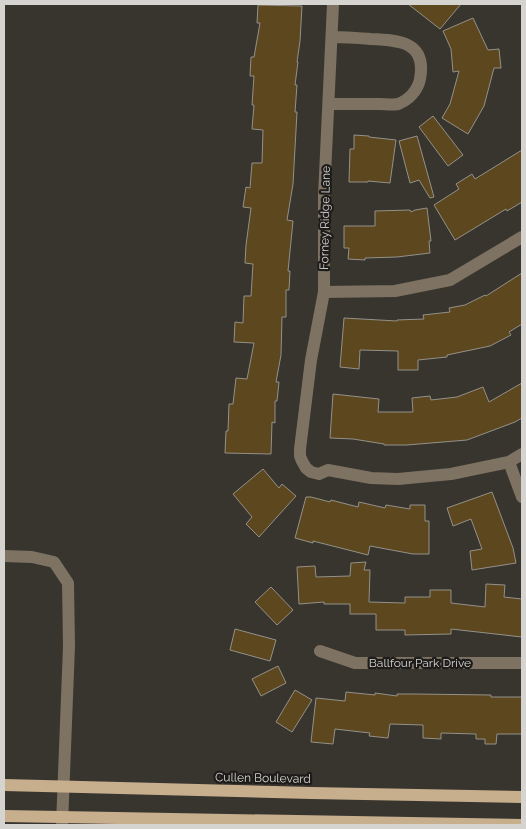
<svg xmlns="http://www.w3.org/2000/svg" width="526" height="829" font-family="Raleway,sans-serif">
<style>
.building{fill:#5c471f;stroke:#94918a}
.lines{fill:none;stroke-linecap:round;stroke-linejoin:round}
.minor{stroke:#7e7262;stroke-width:12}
.major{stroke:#c7ae8d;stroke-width:12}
.labels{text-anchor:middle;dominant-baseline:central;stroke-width:4.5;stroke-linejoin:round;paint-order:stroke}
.street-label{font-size:12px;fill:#d6d4d1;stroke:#1e1c1a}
</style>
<rect width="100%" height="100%" fill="#38352f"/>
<path class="building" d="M408 4H461L440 29Z
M258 5 302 6 300 41 297 62H298L295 85H297L295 112H297L293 184 287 220 293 221 288 271H290L289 290H286V317H282L281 355 276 382H279L277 401H275V423L272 422 271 454 225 453 226 431H228L229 404H233L236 378 247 379 254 343 234 342 235 322 243 323 244 296H251L253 264 245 263 246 245 251 208 243 207 246 187 250 188 252 163H262L263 130 252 129 254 105H252L254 76H250L251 57H254L260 23H257Z
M473 18 488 50 499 49 501 68H494L484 106 468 134 442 118 450 104 459 71 453 72 451 49 443 31Z
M433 116 463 155 448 166 419 127Z
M354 135 369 136V137L396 140 390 183 368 181V182H349L350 149H354Z
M417 136 434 197 430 198 419 180 410 183 399 141Z
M522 150V202L507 211 506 209 455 240 434 205 459 189 456 184 472 174 475 179Z
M427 208 431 241H429L430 253 397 257 365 258V260L348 259 349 248H344V226H375V211L410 210 411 212 415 210Z
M522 273V324L509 332 511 335 490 346 447 355V357L418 360V370H398V351L360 350 359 369 340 367 344 318 397 321V320L424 319 423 315 450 312 449 308 465 305 485 295 486 296Z
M522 383V418L515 422 467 440 407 445H384V444L353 439 330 438 333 394 379 399 378 412H413L412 398 430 396 431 400 457 397 483 387 489 402Z
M263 469 279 488 282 484 296 496 259 537 246 524 252 517 233 494Z
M492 492 513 548 516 563 472 570 470 551 482 549 471 519 453 526 447 508Z
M306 497H311L330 502 331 500 358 507 359 502 385 508 386 505 410 509V505H425V521H429V554H413L370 546 368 555 313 541V543L295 538Z
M366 562 364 570H370L369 602 405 603V597H430V590H451V603L485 607 486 584 505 585 504 597 522 599V637L451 629V634L405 635V630H376V614H350V604H324V602L299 604 297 567 315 566 316 577 350 576 351 563Z
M271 587 293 610 277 625 255 602Z
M235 629 276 640 270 661 230 650Z
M278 666 286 683 261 696 252 679Z
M295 690 312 700 292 732 276 722Z
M346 692 375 695V693L397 696V694H416L491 695V697H522V734H497L496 744H485V739H476V734L441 733V739L423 738V725L390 724 388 738 369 736 370 733 335 729 333 744 311 742 316 698 345 701Z"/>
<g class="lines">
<path class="minor" d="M333 4 324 196V292L311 360 300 449V456L302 461 306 468 311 472 319 474 328 470 371 478 398 479 451 474 509 462 522 454
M329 104C345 104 362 104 379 104 385 104 393 105 398 104 409 100 418 90 420 79 427 42 399 40 371 39 358 38 345 37 332 37
M324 292 395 291 450 280 522 237
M509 462 522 497
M4 556 32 557 54 562 68 583 69 646 62 825
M320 651 355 663H522"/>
<path class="major" d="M4 785 311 793 522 797
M4 816 522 825"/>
</g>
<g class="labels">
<g class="street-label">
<text transform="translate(325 218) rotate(-89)">Forney Ridge Lane</text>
<text x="420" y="663">Ballfour Park Drive</text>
<text transform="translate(263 778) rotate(1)">Cullen Boulevard</text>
</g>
</g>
<rect width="526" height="829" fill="none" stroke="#d6d4d1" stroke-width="10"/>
</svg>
